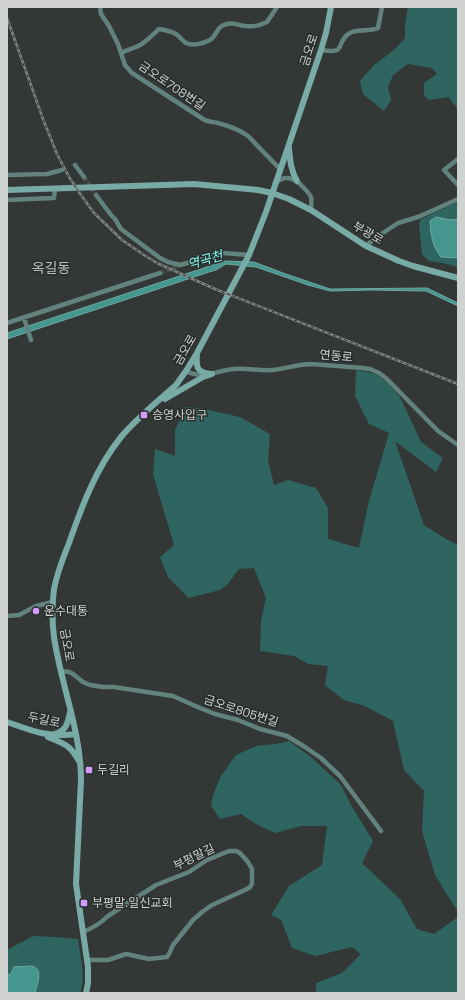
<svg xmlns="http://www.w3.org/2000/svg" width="465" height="1000" font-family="'Space Grotesk','Noto Sans KR',sans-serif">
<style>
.green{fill:#2e6560}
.water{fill:#45968f;stroke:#6ea8a3}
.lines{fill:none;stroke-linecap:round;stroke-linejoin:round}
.street-tunnel{stroke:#4a4f4e;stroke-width:4.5;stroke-dasharray:4.5 2;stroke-linecap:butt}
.street{stroke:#62827e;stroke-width:4.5}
.secondary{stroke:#79aba6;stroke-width:6}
.rail-casing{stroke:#808483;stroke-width:2.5}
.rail{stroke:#292e2d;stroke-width:1;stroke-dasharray:3;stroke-linecap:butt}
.poi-dot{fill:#d59bfb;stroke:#292e2d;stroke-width:1.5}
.labels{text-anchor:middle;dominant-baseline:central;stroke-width:3;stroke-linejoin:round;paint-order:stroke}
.street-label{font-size:12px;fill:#cfd2d1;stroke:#292e2d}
.poi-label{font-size:12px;fill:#cfd2d1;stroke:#292e2d;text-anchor:start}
.water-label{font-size:13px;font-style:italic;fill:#84fcf0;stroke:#292e2d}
.quarter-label{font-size:14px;fill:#bcc2c1;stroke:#292e2d}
</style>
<rect width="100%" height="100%" fill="#333837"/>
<path class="green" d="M408 7H458V110L449 97 429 100 424 95V83L437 74 432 68 408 64 393 75 388 88 391 100 384 111 363 94 360 81 374 65 394 50 405 38V25Z
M458 202V267L443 263 429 261 422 254 419 224 421 219Z
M356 370 368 372 377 375 388 383 400 397 421 442 443 458 436 472 395 441 424 525 446 539 458 545V912L435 875 422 831 424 791 404 770 393 721 365 706 344 700 325 685 328 666 308 664 294 656 260 651 261 620 266 598 254 568 239 569 227 585 220 590 189 598 168 577 160 557 174 545 153 474 155 449 175 456V430L186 407 200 408 240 417 270 434 268 460 274 485 288 480 316 488 328 508V539L359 548 369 501 389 433 369 424 355 396Z
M289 741 311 757 341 785 351 805 373 841 362 863 400 899 417 929 434 934 458 917V993H316V983L342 973 361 954 352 947 315 956 292 948 281 920 271 915 289 886 322 865 327 826H301L275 833 258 825 241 814 220 819 211 806 213 795 221 776 236 755 256 746 275 744Z
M33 936 54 937 78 939C80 957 86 976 80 993H7V950Z"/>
<path class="water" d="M436 217 451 220 458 219V258L441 257C432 245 431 236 430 221Z
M225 261 254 262 283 273 330 289 427 288 458 303V306L426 291 371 290 330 291 308 285 256 267 226 264 216 270 209 272 7 339V333Z
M32 966C44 969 37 984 35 993H7V975L11 974 14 967Z"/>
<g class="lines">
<path class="street-tunnel" d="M84 177 96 195
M160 273 180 265"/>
<path class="street" d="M100 7 101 14 109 26 118 44 125 65 132 73 203 119C208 122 213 122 218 123 229 126 239 129 248 136L280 169
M321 50C349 55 334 42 350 33 355 30 362 31 368 30 371 30 375 29 378 28L382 7
M121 53C126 50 131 49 136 47 145 44 152 35 159 29 165 30 171 31 176 34 180 37 182 40 186 43 192 46 203 44 210 40 217 36 216 26 227 24 233 22 240 26 246 26 252 27 261 25 267 22L277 7
M458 159 444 170 458 185
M75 165 84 177
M7 175 47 174 62 170
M275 183C286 174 294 178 303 187 306 190 309 193 311 197 312 201 311 206 311 210
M96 195 111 215 115 219 121 229 160 258 168 262 180 265 223 253 249 255
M7 200 54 198 55 189
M366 246 374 239 398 223 418 217 436 209 458 199
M24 318 31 340
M7 323 160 273
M186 371C202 380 218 370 234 369 247 368 259 371 272 370 285 369 298 364 311 364L363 368 370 369 379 373 387 379 438 431 458 445
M7 616 19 615 36 606 53 602
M61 671 69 672 73 674 83 682 90 685 103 687H114L127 689 173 696 200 708 215 714 238 720 260 729 287 736 292 739 305 747 321 758 340 776 381 831
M83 932C93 928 100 924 108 916L156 885 189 872 207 860 229 851H236L240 853 248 862 252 869V884L250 887 245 890 212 905 202 912 193 920 173 945 169 954 167 957 149 959 126 954 108 960H87"/>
<path class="secondary" d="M289 148C290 160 291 171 297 181
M7 190 194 184 258 190 272 193 289 199 311 210 366 246 399 261 413 266 458 278
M197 354C196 367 196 372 211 374
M165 399 203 377 212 374
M7 722C32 731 49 738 76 734
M55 734C66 731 68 723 70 712
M48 737C65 744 70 745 79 761
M86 993 88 983V967L76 884 81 780C81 731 61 685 54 637 52 621 52 605 54 589 57 573 63 558 69 543 82 506 96 468 121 437 137 418 157 402 176 385L186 371 197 353 249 255 266 212 321 50 326 33 331 7"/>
<g class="rail-casing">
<path id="rail" d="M7 18 43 119 57 154 69 177 81 195 94 213 122 240 144 255 157 263 215 289 458 384"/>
</g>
<use href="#rail" class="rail"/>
</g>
<g class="poi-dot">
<rect x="140" y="411" width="8" height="8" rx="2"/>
<circle cx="36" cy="611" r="4"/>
<rect x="85" y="766" width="8" height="8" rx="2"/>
<rect x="80" y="899" width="8" height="8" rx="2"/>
</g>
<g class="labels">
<g class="street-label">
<text transform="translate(309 50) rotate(-72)">금오로</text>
<text transform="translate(172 86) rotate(34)">금오로708번길</text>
<text transform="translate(368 233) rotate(30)">부광로</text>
<text transform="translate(185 350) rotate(-60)">금오로</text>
<text transform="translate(336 356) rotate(5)">연동로</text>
<text transform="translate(67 645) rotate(80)">금오로</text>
<text transform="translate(241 711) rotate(18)">금오로805번길</text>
<text transform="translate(44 720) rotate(12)">두길로</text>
<text transform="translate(194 857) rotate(-26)">부평말길</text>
</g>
<g class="poi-label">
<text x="152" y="415">승영사입구</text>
<text x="44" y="611">운수대통</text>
<text x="97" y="770">두길리</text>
<text x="92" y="903">부평말.일신교회</text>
</g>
<g class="water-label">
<text transform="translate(205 260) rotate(-16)">역곡천</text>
</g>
<g class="quarter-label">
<text x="51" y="268">옥길동</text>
</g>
</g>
<rect width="465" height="1000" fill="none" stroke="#cfd2d1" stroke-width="16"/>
</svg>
